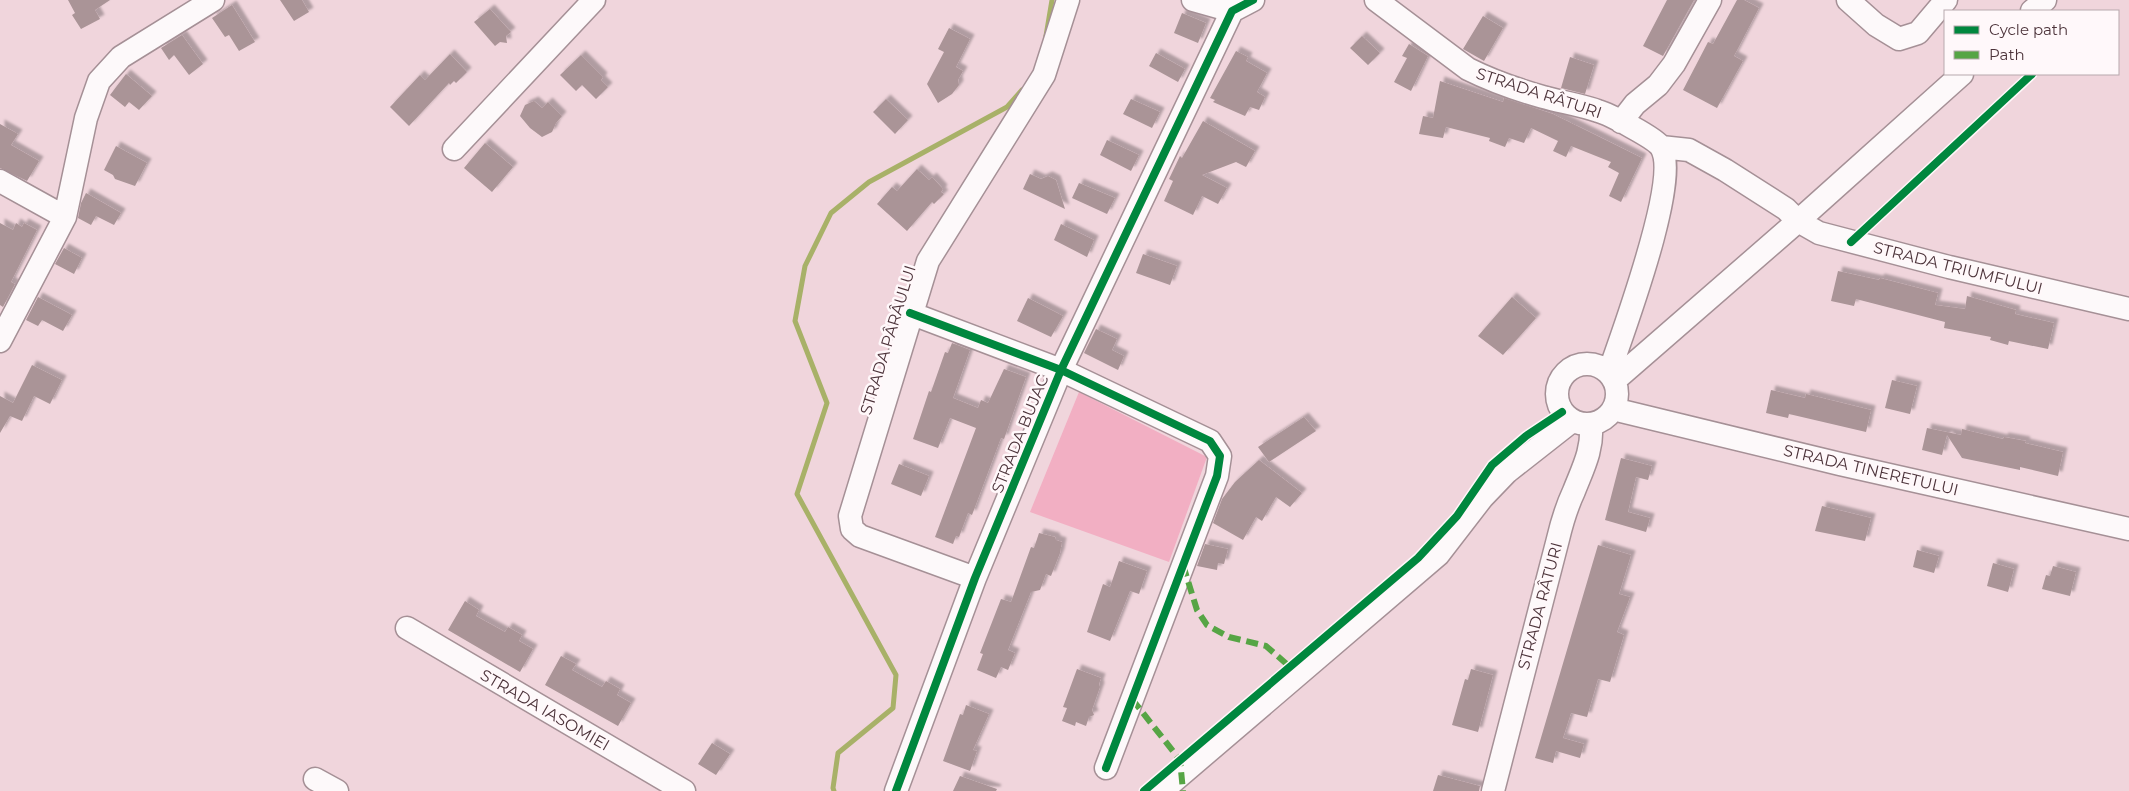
<svg xmlns="http://www.w3.org/2000/svg" width="2129" height="791" font-family="Montserrat,sans-serif">
<style>
.green{fill:#f2afc3}
.lines{fill:none;stroke-linecap:round;stroke-linejoin:round}
.stream{stroke:#a8b168;stroke-width:5}
.building{fill:#aa9497;filter:url(#shadow)}
.minor-casing{stroke:#a59096;stroke-width:25}
.minor{stroke:#fdf9fa;stroke-width:22}
.quiet{stroke:#56a545;stroke-width:6;stroke-dasharray:12 6;stroke-linecap:butt}
.cycleway-casing{stroke:#fff8fa;stroke-width:11}
.cycleway{stroke:#00873e;stroke-width:8}
.labels{text-anchor:middle;dominant-baseline:central;stroke-width:5;stroke-linejoin:round;paint-order:stroke}
.street-label{font-size:16px;fill:#4c333a;stroke:#fff8fa}
</style>
<defs>
<filter id="shadow"><feDropShadow dx="4.5" dy="-4.5" stdDeviation="1" flood-color="#0004"/></filter>
</defs>
<rect width="100%" height="100%" fill="#f0d5dc"/>
<path class="green" d="M1079 392 1207 457 1169 562 1030 512Z"/>
<g class="lines">
<path class="stream" d="M1046 36 1052 0
M834 791 833 788 838 753 893 708 896 675 797 494 827 403 795 321 805 266 831 213 869 182 1007 107 1022 90"/>
</g>
<path class="building" d="M68 0H110L95 10 100 19 81 29 72 15 75 13Z
M280 0H302L309 12 294 21Z
M1667 0H1694L1663 56 1643 46Z
M1737 0H1744L1759 8 1734 56 1743 61 1717 108 1683 90 1708 42 1713 44Z
M232 5 255 42 239 51 229 35 225 37 212 18Z
M490 9 511 32 506 36 507 43 500 42 495 46 474 22Z
M1182 13 1206 23 1198 43 1174 33Z
M1483 16 1503 28 1484 61 1463 49Z
M949 28 970 39 956 67 963 71 958 80 959 85 952 94 938 103 927 84 944 52 938 49Z
M182 35 203 64 189 75 174 55 169 60 161 48Z
M1362 36 1380 53 1368 65 1350 48Z
M1409 44 1428 56 1411 91 1394 82 1407 58 1402 56Z
M1236 51 1248 57 1246 61 1267 73 1257 92 1265 97 1259 110 1250 107 1245 116 1213 102 1215 100 1210 98Z
M1156 53 1185 69 1178 82 1149 66Z
M450 54 467 72 456 83 454 81 450 85 449 83 409 126 390 107 420 75 425 80Z
M581 55 603 77 601 80 608 87 596 99 582 85 576 91 560 75Z
M1570 57 1594 65 1585 94 1561 88Z
M126 74 152 96 139 110 129 102 125 107 110 95Z
M1440 81 1503 102 1504 98 1553 114 1642 158 1621 202 1609 196 1619 173 1608 167 1611 162 1571 146 1566 157 1553 151 1558 141 1531 128 1524 143 1509 138 1505 147 1489 141 1490 138 1446 127 1443 138 1419 134 1423 116 1433 118Z
M886 99 908 120 895 134 873 112Z
M1131 99 1160 112 1152 128 1123 114Z
M534 101 542 108 548 102 562 116 556 123 552 132 542 137 530 128 520 116 525 105Z
M1203 121 1255 151 1246 167 1236 162 1202 175 1227 188 1218 204 1202 196 1193 215 1164 201 1173 181 1169 179 1180 156 1182 158Z
M0 124 18 134 11 145 39 161 27 181 0 168Z
M1107 140 1139 155 1131 171 1100 155Z
M485 143 513 167 492 192 464 168Z
M116 146 147 163 135 186 115 179 113 175 104 170Z
M917 169 929 180 932 177 943 189 941 192 944 194 934 204 932 202 907 231 877 204 892 187 897 191Z
M1030 174 1041 179 1048 176 1056 180 1065 209 1023 189Z
M1079 183 1115 198 1107 214 1072 198Z
M86 193 121 213 114 225 96 216 91 225 78 218 81 203Z
M0 223 13 230 16 223 22 227 24 223 37 230 11 282 15 284 3 307 0 305Z
M1061 224 1094 240 1087 257 1054 240Z
M64 248 82 258 74 274 55 264Z
M1143 254 1177 266 1170 285 1136 273Z
M1838 271 1879 280 1880 278 1938 293 1935 305 1965 309 1967 296 2016 310 2015 314 2054 323 2048 349 2009 341 2008 345 1990 340 1991 337 1944 328 1945 322 1856 299 1854 306 1831 301Z
M38 297 72 315 63 331 42 320 38 326 26 320Z
M1512 297 1536 318 1503 355 1478 336Z
M1028 298 1063 316 1051 337 1017 321Z
M1096 329 1117 339 1112 350 1124 356 1118 370 1084 353Z
M952 343 970 350 953 398 978 408 981 400 988 403 1004 369 1026 377 1004 439 1001 438 972 515 968 513 959 537 956 536 953 544 935 537 976 428 950 418 938 448 913 439 929 391 931 392 945 352 948 353Z
M32 365 62 380 50 404 34 396 22 421 10 416 0 433V396L13 403Z
M1892 380 1917 386 1910 414 1885 408Z
M1771 390 1805 398 1806 394 1871 410 1866 432 1789 414 1788 418 1766 413Z
M1304 417 1316 431 1269 462 1258 447Z
M1927 428 1961 435 1962 429 2003 439 2004 437 2026 441 2025 443 2063 452 2058 476 2020 467V470L1962 458 1947 435 1942 455 1922 450Z
M1621 458 1652 466 1648 480 1636 477 1628 512 1650 518 1646 532 1605 520Z
M1259 460 1302 493 1290 507 1276 497 1262 521 1256 517 1243 540 1213 523 1222 499 1235 482Z
M899 464 929 476 921 496 891 484Z
M1822 506 1871 518 1865 541 1815 531Z
M1039 533 1055 537 1056 540 1062 542 1060 553 1051 576 1046 574 1040 590 1031 592 1008 650 1015 653 1008 670 1001 667 996 678 977 670 983 654 980 653 1001 599 1011 602 1031 547 1034 548Z
M1205 544 1228 549 1224 564 1218 563 1217 570 1197 566Z
M1598 545 1631 555 1619 594 1630 597 1617 632 1624 635 1610 682 1598 679 1587 717 1571 713 1563 738 1584 744 1580 758 1556 751 1553 763 1535 758Z
M1917 550 1939 556 1934 573 1913 567Z
M1119 561 1147 571 1139 594 1130 591 1110 641 1087 632 1103 584 1110 587Z
M1993 563 2014 569 2008 592 1987 586Z
M2053 566 2076 572 2070 596 2042 589 2046 575 2050 576Z
M465 601 479 610 476 616 505 632 508 627 522 635 519 641 533 649 520 672 448 630Z
M561 656 576 664 572 670 602 687 606 681 620 689 617 695 631 703 618 726 545 685Z
M1077 669 1101 678 1099 684 1100 687 1092 710 1094 715 1089 717 1086 726 1076 722 1075 726 1062 721 1067 708 1063 707Z
M1471 669 1493 675 1478 732 1452 725 1465 679 1468 680Z
M966 705 989 714 973 750 977 751 970 771 943 761 960 714 963 715Z
M712 743 730 754 716 775 698 764Z
M1438 775 1480 786 1479 791H1433Z
M960 776 997 789 996 791H953Z"/>
<g class="lines">
<g class="minor-casing">
<path id="minor" d="M1193 0 1232 11
M1376 0 1468 69C1492 81 1518 90 1543 97 1561 102 1581 105 1598 111 1609 114 1655 138 1661 147 1681 179 1622 334 1609 373
M1848 0 1876 25 1899 39 1918 33 1946 0
M2032 11 2045 0
M1621 122 1635 104 1658 85 1674 64 1710 0
M1661 147 1689 150 1725 170 1786 209 1798 221 1819 233 1949 267 2129 309
M454 149 594 0
M0 181 65 217
M910 313 1061 370 1210 441 1220 456 1217 476 1106 768
M0 341 65 217 86 118 99 81 121 57 213 0
M1557 394a30 30 0 1 1 60 0a30 30 0 1 1-60 0Z
M1614 381 1798 221 1962 74
M1613 409 1840 464 2129 529
M975 578 860 536 852 529 850 516 928 261 1044 75 1068 0
M407 628 684 791
M315 779 337 791
M896 791 975 578 1061 370 1232 11 1253 0
M1162 791 1438 555 1482 498 1507 472 1572 421
M1493 791 1558 539C1562 522 1567 506 1574 491 1583 468 1593 450 1591 424"/>
</g>
<use href="#minor" class="minor"/>
<path class="quiet" d="M1183 565 1197 610 1207 625 1229 637 1266 646 1289 666
M1132 699 1180 760 1183 791"/>
<g class="cycleway-casing">
<path id="cycleway" d="M1851 242 2032 74
M910 313 1061 370 1210 441 1220 456 1217 476 1106 768
M896 791 975 578 1061 370 1232 11 1253 0
M1144 791 1418 558 1457 516 1492 465 1526 436 1562 412"/>
</g>
<use href="#cycleway" class="cycleway"/>
</g>
<g class="labels">
<g class="street-label">
<text transform="translate(1539 93) rotate(18)">STRADA RÂTURI</text>
<text transform="translate(1958 268) rotate(14)">STRADA TRIUMFULUI</text>
<text transform="translate(888 340) rotate(-73)">STRADA PÂRÂULUI</text>
<text transform="translate(1020 434) rotate(-68)">STRADA BUJAC</text>
<text transform="translate(1871 470) rotate(13)">STRADA TINERETULUI</text>
<text transform="translate(1540 606) rotate(-75)">STRADA RÂTURI</text>
<text transform="translate(545 710) rotate(30)">STRADA IASOMIEI</text>
</g>
</g>
<rect x="1944" y="10" width="175" height="65" fill="#fff8fa" stroke="#b7a9ad"/>
<rect x="1954" y="26" width="25" height="8" fill="#00873e" stroke="#b7a9ad"/>
<text x="1989" y="35" font-size="15" fill="#4c333a">Cycle path</text>
<rect x="1954" y="51" width="25" height="8" fill="#56a545" stroke="#b7a9ad"/>
<text x="1989" y="60" font-size="15" fill="#4c333a">Path</text>
</svg>
